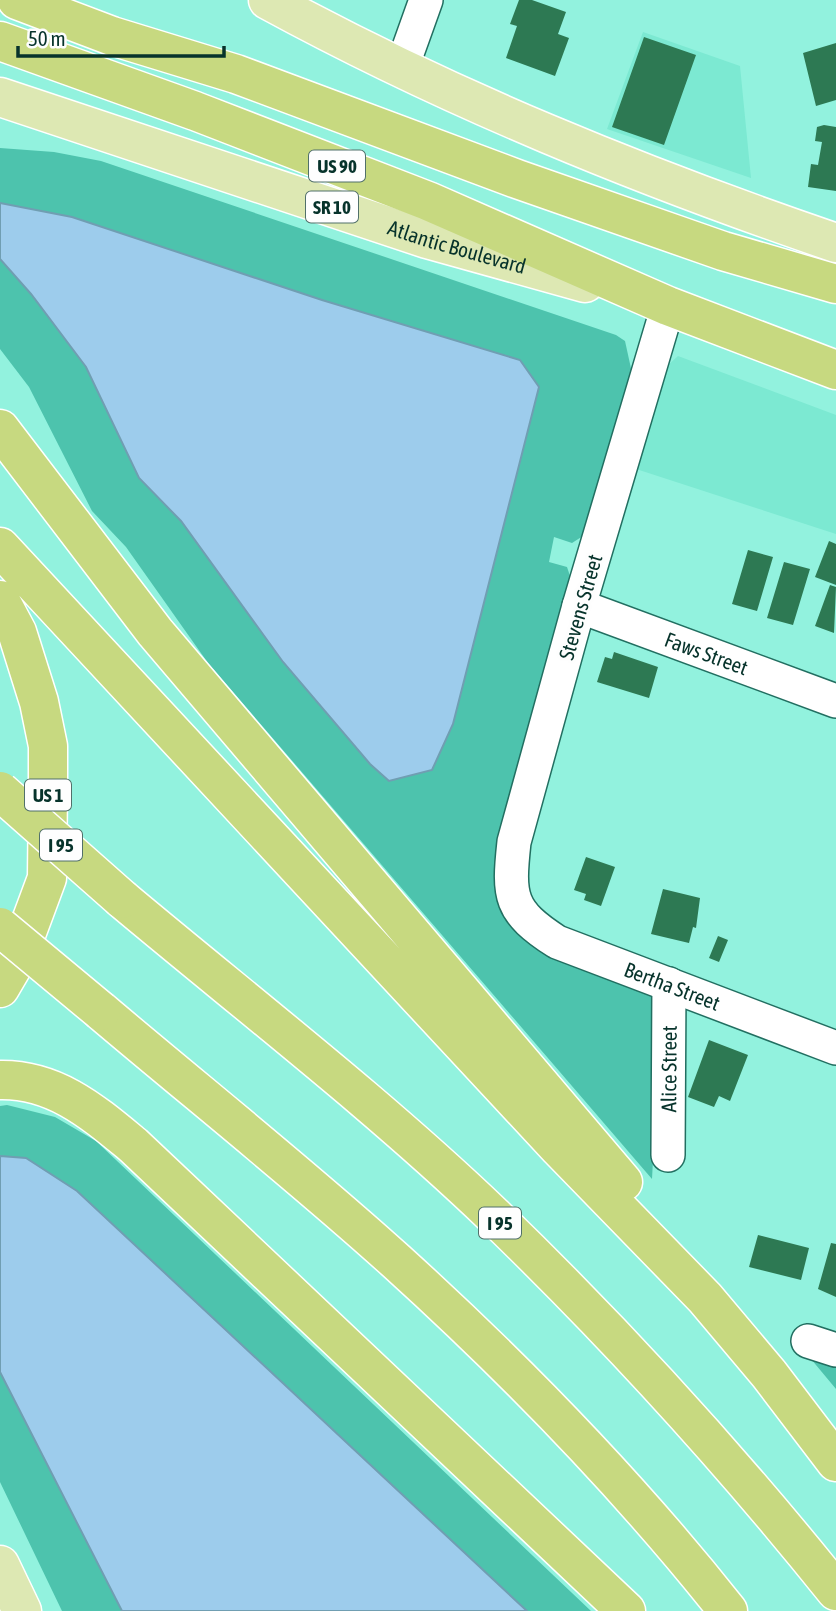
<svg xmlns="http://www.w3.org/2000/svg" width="836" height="1611" font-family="'Asap Condensed',sans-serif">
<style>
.built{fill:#7ce9d2}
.green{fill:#4dc3ad}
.water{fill:#9dccec;stroke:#709eb2;stroke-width:2}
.building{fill:#2d7953}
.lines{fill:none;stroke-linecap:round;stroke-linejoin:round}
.street-casing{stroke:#226f61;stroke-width:36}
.primary-casing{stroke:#fff;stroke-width:41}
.highway-casing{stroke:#fff;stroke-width:41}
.street{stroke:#fff;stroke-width:33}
.primary{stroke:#dde8b3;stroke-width:38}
.highway{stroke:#c7d980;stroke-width:38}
.highway-bridge-casing{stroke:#fff;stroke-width:41;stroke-linecap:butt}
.highway-bridge{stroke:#c7d980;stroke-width:38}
.labels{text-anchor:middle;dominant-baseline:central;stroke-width:7;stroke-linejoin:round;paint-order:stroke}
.shield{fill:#fefefe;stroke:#51706a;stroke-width:2}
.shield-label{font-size:19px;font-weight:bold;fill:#07332b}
.street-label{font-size:21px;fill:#07332b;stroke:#fefefe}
</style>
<rect width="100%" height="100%" fill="#92f2de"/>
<path class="built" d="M643 32 740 66 751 178 607 129Z
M678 356 836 415V534L633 468 666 367Z"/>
<path class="green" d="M0 148 54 152 101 161 616 335 625 341 632 373 586 534 572 543 554 537 549 562 567 567 572 582 502 912C534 966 606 975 662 992L652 1179 208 663 126 547 92 511 29 387 0 349V259L31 294 86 367 139 478 181 521 283 662 370 764 389 781 539 387 520 360 322 300 72 217 0 203Z
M7 1105 55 1117 96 1141 591 1611H527L77 1191 26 1158 0 1156V1106Z
M806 1353 836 1364V1389Z
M0 1372 122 1611H62L0 1482Z"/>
<path class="water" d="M0 203 72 217 322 300 520 360 539 387 453 724 432 770 389 781 370 764 283 662 181 521 139 478 86 367 31 294 0 259Z
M0 1156 26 1158 77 1191 527 1611H122L0 1372Z"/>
<path class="building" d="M519 0H532L566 12 558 34 569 38 555 76 506 58 517 26 510 24Z
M644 37 696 55 664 145 612 127Z
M836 43V100L816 106 803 53Z
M824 125 836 127V191L808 187 811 164 818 165 822 142 815 141 817 127Z
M829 541 836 544V585L815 577Z
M748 550 773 557 757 611 732 604Z
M784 562 810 569 793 625 767 618Z
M830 585 836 587 834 633 815 626Z
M614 652 658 667 649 698 597 682 605 657 612 659Z
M586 857 615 867 601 906 584 900 586 894 574 890Z
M663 889 700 898 696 928 693 927 689 943 651 934Z
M718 936 728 940 719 962 709 958Z
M709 1040 748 1055 730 1101 719 1096 714 1107 688 1097Z
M758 1235 809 1248 801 1280 749 1267Z
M831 1243 836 1244V1297L818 1289Z"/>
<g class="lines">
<g class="street-casing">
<g id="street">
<path d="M401 70 426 0"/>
<path id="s1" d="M668 306 579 606 514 842C508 897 509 911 557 942L836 1048"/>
<path id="s2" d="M579 606 836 701"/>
<path id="s3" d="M668 1155 669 984"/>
<path d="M808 1341 836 1350"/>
</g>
</g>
<g class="primary-casing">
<g id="primary">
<path d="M268 0C450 99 640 176 836 243"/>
<path id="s4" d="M0 97 427 239 585 283"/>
<path d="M0 1565 22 1611"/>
</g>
</g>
<g class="highway-casing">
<path id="highway" d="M17 0 112 36 236 74 517 179 723 251 836 284
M0 41 195 111 428 201 668 306 836 370
M0 429 155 632 623 1182
M0 547 559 1148 705 1298 769 1374 836 1462
M0 600 17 632 39 702 48 746V787L47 878 17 959 0 988
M122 899C246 1003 376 1103 493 1215 615 1333 730 1459 836 1591
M101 1011C199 1094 301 1175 396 1261 515 1369 629 1486 728 1611
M0 1080C55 1079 93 1112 133 1145L626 1611"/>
</g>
<use href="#street" class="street"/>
<use href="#primary" class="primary"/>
<use href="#highway" class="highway"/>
<g class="highway-bridge-casing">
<path id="highway-bridge" d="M0 791 122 899
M0 927 101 1011"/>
</g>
<use href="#highway-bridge" class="highway-bridge"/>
</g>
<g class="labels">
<g class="shield">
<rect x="309" y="150.5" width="56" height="31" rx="5"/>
<rect x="306" y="191.5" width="52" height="31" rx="5"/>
<rect x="25" y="779.5" width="46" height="31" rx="5"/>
<rect x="40" y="829.5" width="42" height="31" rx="5"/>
<rect x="479" y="1207.5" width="42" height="31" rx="5"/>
</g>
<g class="shield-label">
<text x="337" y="166">US 90</text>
<text x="332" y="207">SR 10</text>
<text x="48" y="795">US 1</text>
<text x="61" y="845">I 95</text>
<text x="500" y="1223">I 95</text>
</g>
<g class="street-label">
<text stroke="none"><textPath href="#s4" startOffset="481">Atlantic Boulevard</textPath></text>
<text transform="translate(580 607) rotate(-74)">Stevens Street</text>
<text stroke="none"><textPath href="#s2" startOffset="136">Faws Street</textPath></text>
<text stroke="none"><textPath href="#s1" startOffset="800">Bertha Street</textPath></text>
<text stroke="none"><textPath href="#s3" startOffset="86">Alice Street</textPath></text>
</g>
</g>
<path d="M18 46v10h206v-10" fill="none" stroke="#07332b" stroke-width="3.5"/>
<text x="28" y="46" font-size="21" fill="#07332b" stroke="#fefefe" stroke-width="5" paint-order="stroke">50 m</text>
</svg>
